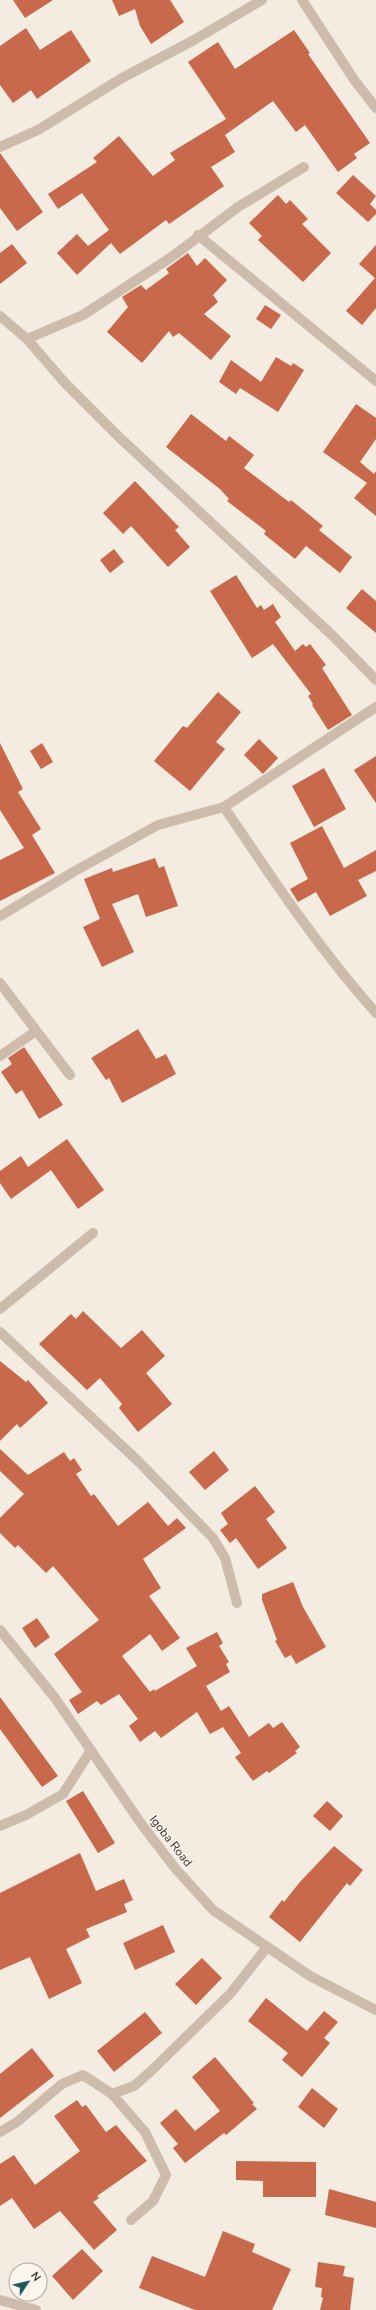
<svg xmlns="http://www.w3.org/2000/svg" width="376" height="2310" font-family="'Nunito Sans',sans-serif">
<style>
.building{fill:#c8694b}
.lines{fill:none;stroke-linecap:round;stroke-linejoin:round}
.minor{stroke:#cdbbac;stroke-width:10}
.tertiary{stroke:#cdbbac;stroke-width:10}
.labels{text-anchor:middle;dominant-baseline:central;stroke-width:3;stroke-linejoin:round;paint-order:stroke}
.street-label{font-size:12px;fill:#3b302b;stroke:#fbf5ee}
</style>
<rect width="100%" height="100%" fill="#f4ebe1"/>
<path class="building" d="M13 0H53L25 18Z
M112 0H170L184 22 151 44 140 26 135 9 119 16Z
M26 28 40 50 71 30 91 61 37 99 31 90 13 103 0 85V46Z
M294 30 310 53 308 54 370 143 354 154 357 158 338 172 305 125 296 132 273 101 225 135 235 152 211 167 224 186 169 224 166 220 120 254 111 243 77 275 57 253 77 234 88 246 109 230 82 193 58 209 48 194 97 162 93 158 119 136 153 176 175 160 170 153 226 119 188 62 218 42 235 69Z
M0 153 43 212 17 231 0 208Z
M353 175 376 196 370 204 376 210V214L368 222 336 193Z
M278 195 286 204 290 200 308 219 302 224 331 253 303 282 258 240 262 236 249 223Z
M12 244 27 263 0 284V253Z
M376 245V308L362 325 346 311 375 278 359 264Z
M188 253 197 266 205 258 227 280 213 295 218 302 204 314 231 336 211 360 179 333 173 337 169 331 142 363 107 332 128 307 122 297 141 285 146 290 169 273 166 269Z
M265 305 281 315 271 329 256 319Z
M276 357 291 366 293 363 304 370 278 412 240 388 236 394 219 382 231 360 261 382Z
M356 404 376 418V439L360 462 374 474 376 471V516L354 498 367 483 323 452Z
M191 414 226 441 229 436 254 455 244 468 289 502 291 500 323 526 319 530 352 557 340 573 306 546 295 559 264 534 266 531 227 501 229 499 220 489 166 447Z
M135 481 179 527 175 530 190 547 168 567 131 526 123 534 103 513Z
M114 549 124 562 110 573 100 560Z
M236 575 257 608 261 605 264 610 273 604 281 617 275 622 295 651 303 644 306 647 310 644 326 665 322 668 352 715 328 730 312 705 313 704 308 696 311 694 273 644 252 658 210 591Z
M362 589 376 601V633L346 608Z
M218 692 241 712 216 742 225 749 190 791 154 761 183 726 187 728Z
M259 739 278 758 263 774 244 755Z
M0 743 23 789 18 792 41 829 32 835 55 873 0 901V860L24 848 0 810Z
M42 743 53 762 41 769 30 751Z
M376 756V803L354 770Z
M324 768 346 809 314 827 292 786Z
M322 826 344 868 376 850V871L358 880 367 896 330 916 316 892 298 902 290 889 308 879 290 843Z
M155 858 159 868 164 866 178 906 146 917 138 894 112 904 134 952 102 967 83 927 100 919 84 879 112 868 113 872Z
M138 1029 156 1059 166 1054 176 1074 122 1103 109 1078 106 1080 91 1058Z
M24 1047 63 1105 39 1119 22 1090 16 1094 1 1072 12 1064 8 1058Z
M67 1139 104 1190 78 1209 51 1170 11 1199 0 1183V1171L21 1156 28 1167Z
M83 1311 121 1348 142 1330 165 1356 146 1373 172 1404 138 1432 119 1408 122 1404 100 1378 87 1390 39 1344 71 1314 76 1319Z
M0 1361 26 1382 28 1380 48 1403 20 1428 17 1424 0 1441Z
M0 1449 28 1475 64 1452 70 1461 74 1458 82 1470 76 1474 91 1496 94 1494 118 1526 148 1502 168 1526 177 1518 186 1528 143 1559 161 1588 149 1596 180 1638 162 1651 150 1634 122 1656 150 1692 154 1689 155 1691 197 1666 186 1648 217 1632 223 1643 219 1646 229 1662 226 1664 230 1672 206 1686 221 1711 229 1706 249 1737 269 1723 273 1728 282 1722 300 1747 295 1751 297 1753 269 1773 267 1771 253 1781 235 1757 241 1753 223 1727 210 1734 197 1712 161 1738 155 1731 140 1742 129 1726 138 1719 119 1694 101 1705 97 1701 78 1714 69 1700 82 1692 54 1654 99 1620 53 1566 46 1573 18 1545 15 1548 0 1533V1518L24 1494 0 1471Z
M214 1451 229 1470 205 1490 189 1472Z
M255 1486 275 1512 266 1519 287 1548 258 1569 236 1538 230 1543 220 1530 228 1524 221 1513Z
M293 1582 303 1607 326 1647 296 1664 291 1655 285 1658 275 1641 277 1640 262 1600V1594Z
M37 1618 50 1637 35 1648 22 1628Z
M0 1697 58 1776 42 1787 0 1729Z
M83 1791 115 1843 98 1853 66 1801Z
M327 1801 343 1816 330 1831 313 1816Z
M334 1846 363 1870 350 1886 347 1883 300 1942 269 1917 282 1900 284 1902 299 1883Z
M80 1853 96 1891 124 1879 133 1900 124 1904 127 1912 86 1929 90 1937 66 1949 82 1983 49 1999 30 1957 0 1970V1893Z
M163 1925 175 1952 135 1970 123 1943Z
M202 1958 222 1978 196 2005 175 1984Z
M266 1998 307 2031 324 2011 338 2022 324 2038 330 2043 302 2077 282 2060 288 2053 248 2021Z
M145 2012 162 2033 114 2072 97 2051Z
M32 2048 54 2076 0 2118V2074Z
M215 2057 254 2103 252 2104 257 2109 226 2135 224 2133 185 2163 173 2148 178 2144 160 2123 176 2109 195 2131 220 2111 192 2077Z
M312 2088 338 2109 324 2128 298 2107Z
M77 2100 82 2107 86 2105 106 2132 116 2125 147 2161 97 2196 99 2198 93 2202 117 2230 94 2250 60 2211 34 2229 12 2198 0 2206V2164L14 2155 35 2185 80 2151 54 2116Z
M236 2161 316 2162V2197H263V2181L236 2180Z
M329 2189 376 2202V2228L325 2215Z
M223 2231 255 2244 252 2252 291 2269 272 2310H195L139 2288 152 2256 205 2277Z
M82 2249 103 2271 73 2300 52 2276Z
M318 2262 345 2266 343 2276 354 2278 350 2310H320L323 2298 321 2297 322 2288 315 2287Z"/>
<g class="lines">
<path class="minor" d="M302 0 355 81 376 108
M0 147 38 130 122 78 194 40 262 0
M198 235 376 381
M0 316 27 339 65 383 120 438 332 635 376 680
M27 339 83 315 173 256 238 207 304 167
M224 807C272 878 319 949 376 1013
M0 916 75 871 158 825 224 807 376 707
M0 983 70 1075
M0 1056 36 1031
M0 1309 93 1233
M0 1332 138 1461 213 1538 225 1558 237 1603
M0 1826 26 1815 63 1794 91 1750
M112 2094 145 2132 166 2175 153 2201 131 2220
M0 2132 17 2122 62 2084 83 2075 112 2094 134 2086 150 2072 230 1994 267 1947
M0 2300 36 2310"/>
<path class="tertiary" d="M0 1630 55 1698 142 1825 175 1868 213 1910 310 1976 376 2010"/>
</g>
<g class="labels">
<g class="street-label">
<text transform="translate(171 1841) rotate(52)">Igoba Road</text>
</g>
</g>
<g transform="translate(28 2282) rotate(55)"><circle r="19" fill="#fbf5ee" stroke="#aea6a0"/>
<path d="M0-3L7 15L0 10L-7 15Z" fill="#1f5a5e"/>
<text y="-6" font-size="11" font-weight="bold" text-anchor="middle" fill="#3b302b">N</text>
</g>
</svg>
